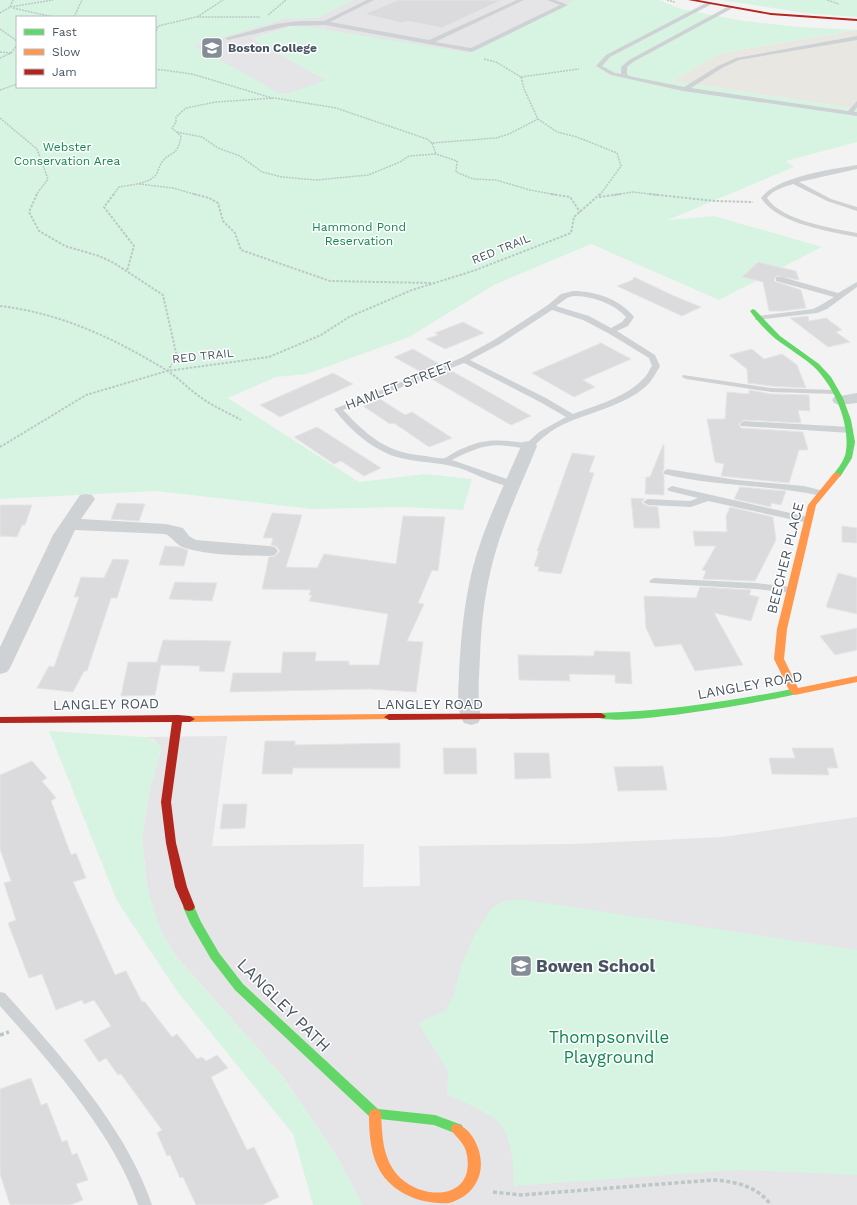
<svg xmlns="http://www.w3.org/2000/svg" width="857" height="1205" font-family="'Work Sans',sans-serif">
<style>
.commercial{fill:#e8e7e2}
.education{fill:#e5e4e6}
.green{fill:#d7f4e3;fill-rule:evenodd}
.building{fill:#dbdbdd;stroke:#e5e5e6}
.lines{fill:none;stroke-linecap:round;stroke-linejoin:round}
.path-far2{stroke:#bbc8c5;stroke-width:1.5;stroke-dasharray:2 1;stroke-linecap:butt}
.path-far1{stroke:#bbc8c5;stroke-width:2;stroke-dasharray:2.5 1.5;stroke-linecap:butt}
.path{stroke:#bbc8c5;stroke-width:3.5;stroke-dasharray:4 2.5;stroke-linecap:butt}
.lane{fill:#cfd2d4;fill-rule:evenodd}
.street{fill:#cfd2d4;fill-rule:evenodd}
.fast{fill:#63d668;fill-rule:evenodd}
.slow{fill:#ff974d;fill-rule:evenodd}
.jam{fill:#b3261e;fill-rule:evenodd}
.labels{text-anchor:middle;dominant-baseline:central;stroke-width:3;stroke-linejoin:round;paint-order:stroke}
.far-poi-label{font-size:12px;font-weight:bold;fill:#485562;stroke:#fff;text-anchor:start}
.far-park-label{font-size:12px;fill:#0f8751;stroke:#fff}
.far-street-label{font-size:12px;fill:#485562;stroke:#fff}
.street-label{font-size:14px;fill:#485562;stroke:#fff}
.near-poi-label{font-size:17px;font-weight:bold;fill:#485562;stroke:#fff;text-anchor:start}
.near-street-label{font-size:17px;fill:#485562;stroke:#fff}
.near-park-label{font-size:17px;fill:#0f8751;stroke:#fff}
</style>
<rect width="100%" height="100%" fill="#f4f3f3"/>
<path class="commercial" d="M857 30V109L672 81 721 53Z"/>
<path class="education" d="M354 0H576L466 55 293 26 252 38 333 84 293 93 281 94 155 43Z
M227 736 212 846 364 844 363 887 420 886 419 846 573 844 723 837 857 817V1205H362L336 1155 283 1077 175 955 161 931 153 911 147 887 142 838 149 793 161 749 155 740 145 737Z"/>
<path class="green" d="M0 0H354L317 18 284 19 195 46 281 94H287L326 80 252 38 298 25 470 53 574 0H659L681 9 744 21 800 27 857 30 721 53 672 81 857 109V142L786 161 794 167 668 220 714 216 822 247 719 300 591 244 494 285 409 337 307 374 276 377 228 398 359 482 424 474 472 479 463 510 404 507 312 509 156 491 0 499ZM17 17H155V87H17Z
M722 0H857V17L804 13Z
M49 731 145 737C152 740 158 741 161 749L149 793 142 838 147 887 161 931 175 955 283 1077 336 1155 362 1205H313L293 1134 177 991 117 901Z
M519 899 857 950V1175L737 1170 514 1186C513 1168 513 1144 503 1128 495 1114 462 1101 447 1095L448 1071 418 1023 445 1011 454 994 462 963 475 934 491 909 503 901Z"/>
<path class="building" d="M398 0H502L442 28 407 21 402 23 364 14Z
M758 262 796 271 799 280 776 276 774 281 801 290 806 308 782 311H769L763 282 742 277Z
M634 277 674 296 701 307 682 316 617 286 633 280Z
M808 316 809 321 826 318 842 330 836 332 850 342 828 347 790 318Z
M463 322 484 333 445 349 426 339 438 335 435 333Z
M601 343 631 359 583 380 595 387 574 397 532 373Z
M413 349 441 365 421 372 394 357Z
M752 349 764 359 782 354 797 365 806 388 771 386 748 383 747 369 729 355Z
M450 370 531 416 511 425 430 378Z
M333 373 353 384 280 417 260 405Z
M749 390 771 394 809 395 810 411 798 410 801 423 744 420 739 424 741 428 803 432 808 450H799L789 483 721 476 724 464 715 462 707 419H725L727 392 749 394Z
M380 399 405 415 412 412 452 438 429 447 394 423 390 424 363 406Z
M317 427 381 468 364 476 341 461 334 464 294 437Z
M663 445H664V469L662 472 664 476V495L645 494 646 477H650Z
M572 453 595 456 589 472 594 473 561 574 538 571 539 567 534 566 539 551H537Z
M740 487 762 489 786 491 781 505 771 503V507L734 499Z
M631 498 645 499 642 501V503L648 506 658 507 660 528H634Z
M117 503 145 504 139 521 111 519Z
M0 505H32L25 525H22L17 537 0 536Z
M730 507 773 517 776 540 755 581 703 579 706 571 702 570 716 546H695L693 531 727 532 726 516Z
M272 513 302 515 286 567 317 568 324 554 396 564 403 516 445 517 438 571 432 570 418 603 424 604 407 641 423 642 416 692 370 689 230 692 233 673H281L283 652H316L315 661H349V665H379L388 614 309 601 312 595H309L311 590 262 589 269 557 275 556 280 551 276 546 271 545 273 538H263Z
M842 526 857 528V543L842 542Z
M165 546 179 547 188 550 184 566 159 565Z
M113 559 129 560 117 598H111L87 671H84L73 692 37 688 49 666 54 667 79 597H74L81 577 104 578Z
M838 573 857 578V614L826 607Z
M175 582 217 583 212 601 169 599Z
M700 587 751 590 749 595 759 597 751 621 714 613 743 665 695 671 681 644 655 647 646 628 644 596 696 598Z
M857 628V650L835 655 820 636Z
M163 640 231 641 224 672 199 671 200 666 161 665 155 695 121 696 128 662H157Z
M594 651 630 652 632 684 615 683V675L569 674 570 681 519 680 518 655 594 656Z
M265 741H295V745L400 743V768H293L292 774H262Z
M443 748H476L477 774H444Z
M792 748H833L838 768H827L829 775 772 774 769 758H795Z
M514 753H549L551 778 515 779Z
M32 761 47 778 42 781 56 798 51 801 71 855 76 853 86 878 73 882 115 975 126 971 142 1002 144 1001 172 1037 177 1034 197 1059 202 1057 206 1061 217 1055 228 1068 211 1077 247 1150 254 1147 279 1197 262 1205H196L183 1177 180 1178 170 1155 167 1156 157 1133 162 1130 121 1074 118 1075 106 1058 99 1062 84 1040 111 1026 94 1000 84 1004 82 1000 56 1010 42 974 29 978 8 923 16 920 4 883 11 881 0 849V775Z
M663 766 667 790 618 791 614 767Z
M223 804H247L245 828 220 829Z
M31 1078 41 1105 47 1103 62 1142 67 1140 72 1155 77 1153 88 1180 76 1184 83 1200 70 1205H10L0 1174V1089Z"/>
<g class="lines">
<path class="path-far2" d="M667 0 675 2
M827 0 839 4
M10 7 13 0
M13 8 53 17
M0 13 10 7 53 0
M268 15 286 0
M74 17 82 0
M197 17 223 0
M0 29 17 41
M155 34 158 26 196 17H260
M0 52 11 53
M0 58 11 53 17 45
M484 59 496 62 521 77 579 69
M155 69 192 74 272 98
M521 77 524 89 538 119 557 132 577 137 617 153 621 166 600 195
M0 90 17 84
M0 118 37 149 48 179 36 195
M177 132 202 137 218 148 240 156 262 172 282 177 316 180 368 175 400 162 409 156 436 154 457 161 456 172 473 179 496 180 530 190 557 195
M432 143 436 154
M139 184 173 188 197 195
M113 195 119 187C129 185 147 184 155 176 158 173 159 166 162 162 170 151 178 157 181 136L172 128 176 122V117L186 108 216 102 275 98 336 108 427 139 432 143 496 138 509 134 538 119
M614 195 633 192 658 195"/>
<path class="path-far1" d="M37 194 29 212 39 231 65 246 99 256 114 263 163 295 177 357 168 370
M114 194 104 207 134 246 127 271
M194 194 209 198 218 203 223 221 235 233 241 250 330 281 431 283
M551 194 570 197 580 212
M649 194 715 201 753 202
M599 197 621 194
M0 306C60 313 114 338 166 370 178 377 187 388 199 396 212 406 227 412 241 420
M0 447 86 395 167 371 269 357 321 335 349 317 412 290 473 271 571 233 574 217 600 194"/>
<path class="path" d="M0 1035 9 1032
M493 1192 521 1195 714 1180C737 1182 757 1186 771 1205"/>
<path class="lane" d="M367 0H374L330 22 429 40 517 0H524L435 42 471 48 560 5 547 0H555L568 5 472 52 325 25 288 26 228 40 225 38 276 24 300 21H324Z
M708 2 711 4 710 5 610 57 602 66 615 73 621 74V67L629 60 729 6 732 8 731 9 633 62 627 67V74L629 76 684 87 718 66 736 58 857 36V40L739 60 722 68 691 88 848 111 857 101V107L854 112H857V116L683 91 611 75 596 66 606 55Z
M857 165V169L799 182 831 199 857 207V211L827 201 793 184C784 187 773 190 767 198 782 221 832 228 857 233V237C828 231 778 224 761 198 776 177 832 169 857 165Z
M776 277H782L838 293 857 282V287L827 309 817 313 755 320V316H758L813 309 821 305 834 297 776 281Z
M573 291C595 291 620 299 634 317L628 326 617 331 655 355 660 366C657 371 654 377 650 382 630 405 589 412 562 425 550 431 541 439 532 448 525 450 515 446 507 446 486 443 470 451 452 460L516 482 518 484 516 486C502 489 473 472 459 468 433 460 406 464 382 451 364 442 346 425 334 409L461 358 494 340 548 305 561 294ZM573 296C592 296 613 303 626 317L622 322 611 328 589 316 556 306 567 298ZM552 310 583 320 608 333 649 358 652 366C649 370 647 376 643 379 625 398 596 405 573 414L546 398 470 360 500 344ZM464 363 540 402 566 417 539 432 527 443C505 440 485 438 464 448 457 450 451 455 445 458 440 459 432 457 426 456 387 453 370 438 343 410Z
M683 375 771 388 835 390 839 392 835 394 771 392 686 379 682 377Z
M744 421 850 427 854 430 850 433 741 426 740 424Z
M667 469 737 480 804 486 824 491 826 493 821 496C770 484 715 487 664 474L663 472Z
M672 486 808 517 813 520 808 523 708 501 691 507 648 505 643 502 648 499 690 501 698 498 669 491 667 489Z
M654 578 756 583 792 587 797 590 792 593 756 589 651 583 649 581Z
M0 992 5 993C59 1054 126 1127 152 1205H138C115 1135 49 1061 0 1006Z"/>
<path class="street" d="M857 393V403L840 405 834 403 832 400 834 397Z
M529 441 535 442 537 446C521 486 501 526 491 569 484 598 481 627 480 657 479 678 477 698 481 718L478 723 471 725 464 723C455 708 459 689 459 672 461 637 464 602 473 567 484 525 504 486 521 446L523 442Z
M86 494 92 495 95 499 81 519 166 524 183 528 189 536 196 540 269 546 275 547 278 551 275 555 269 556C241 555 212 556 185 548 175 545 173 537 165 534L75 530 10 668 7 672 0 674V647L53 535 80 495Z"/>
<path class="fast" d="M753 309 755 310 780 336 819 364 831 377 843 398 851 420 855 442 852 458 840 477H837L833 475C838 468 845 460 846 451 850 423 834 386 814 367 803 357 789 349 777 340 767 332 757 321 750 311Z
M797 688 802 691 800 693C777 700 606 730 596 716L601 713C667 711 732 701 797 688Z
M189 903 193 904 201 922 219 953 243 984 378 1109 435 1115 462 1125 463 1129 462 1133 457 1134 434 1125 371 1118 235 990 211 959 190 923 183 907 185 904Z"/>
<path class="slow" d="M834 473H837L841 475 816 505 787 629 784 659 798 688 857 676V682L795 695 790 692 774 659 777 629 808 505Z
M389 714 394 717 392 719 190 722 185 719 190 716Z
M375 1109 379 1110 381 1114C382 1130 382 1147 389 1162 408 1204 480 1205 466 1151 463 1141 455 1137 451 1129L452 1125 457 1124C468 1128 474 1137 478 1148 482 1159 482 1171 477 1181 471 1193 462 1199 449 1203 420 1205 389 1192 377 1165 370 1149 369 1131 369 1114L371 1110Z"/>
<path class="jam" d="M688 0H698L771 13 857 19V21L771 15Z
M601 713 606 716 604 718 389 720 384 717 389 714Z
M178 715 190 716 195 719 190 722H182L171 802 176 843 187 887 195 907 193 910 189 911 185 910 175 887 166 843 161 802 172 722 0 723V717Z"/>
</g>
<defs>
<g id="university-square" transform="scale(1.15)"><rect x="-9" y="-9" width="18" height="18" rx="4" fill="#848c95" stroke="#fff"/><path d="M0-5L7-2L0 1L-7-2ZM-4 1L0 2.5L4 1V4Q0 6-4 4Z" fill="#fff"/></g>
<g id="school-square" transform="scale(1.15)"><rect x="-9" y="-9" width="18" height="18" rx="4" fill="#848c95" stroke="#fff"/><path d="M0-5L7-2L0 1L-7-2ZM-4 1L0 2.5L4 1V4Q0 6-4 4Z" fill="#fff"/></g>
</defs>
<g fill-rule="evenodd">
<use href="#university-square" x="212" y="48"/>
<use href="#school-square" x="521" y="966"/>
</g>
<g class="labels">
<g class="far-poi-label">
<text x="228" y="48">Boston College</text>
</g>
<g class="far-park-label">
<text x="67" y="147">Webster<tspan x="67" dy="14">Conservation Area</tspan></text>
<text x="359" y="227">Hammond Pond<tspan x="359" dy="14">Reservation</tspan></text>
</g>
<g class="far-street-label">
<text transform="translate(501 249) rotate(-22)">RED TRAIL</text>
<text transform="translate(203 356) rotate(-6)">RED TRAIL</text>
</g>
<g class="street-label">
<text transform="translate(399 385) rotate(-21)">HAMLET STREET</text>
<text transform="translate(785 558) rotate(-76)">BEECHER PLACE</text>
<text transform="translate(750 685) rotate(-10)">LANGLEY ROAD</text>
<text transform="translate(106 704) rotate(-1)">LANGLEY ROAD</text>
<text x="430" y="704">LANGLEY ROAD</text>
</g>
<g class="near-poi-label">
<text x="536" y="966">Bowen School</text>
</g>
<g class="near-street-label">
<text transform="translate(284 1005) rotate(45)">LANGLEY PATH</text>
</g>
<g class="near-park-label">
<text x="609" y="1037">Thompsonville<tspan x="609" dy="20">Playground</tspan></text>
</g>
</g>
<rect x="16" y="16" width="140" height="72" fill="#ffffff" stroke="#b6bbc0"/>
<rect x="24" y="29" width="20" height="6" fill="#63d668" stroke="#b6bbc0"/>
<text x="52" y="36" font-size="12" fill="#485562">Fast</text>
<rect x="24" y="49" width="20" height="6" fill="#ff974d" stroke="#b6bbc0"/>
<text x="52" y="56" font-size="12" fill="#485562">Slow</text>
<rect x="24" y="69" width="20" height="6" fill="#b3261e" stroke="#b6bbc0"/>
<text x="52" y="76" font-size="12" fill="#485562">Jam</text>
</svg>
